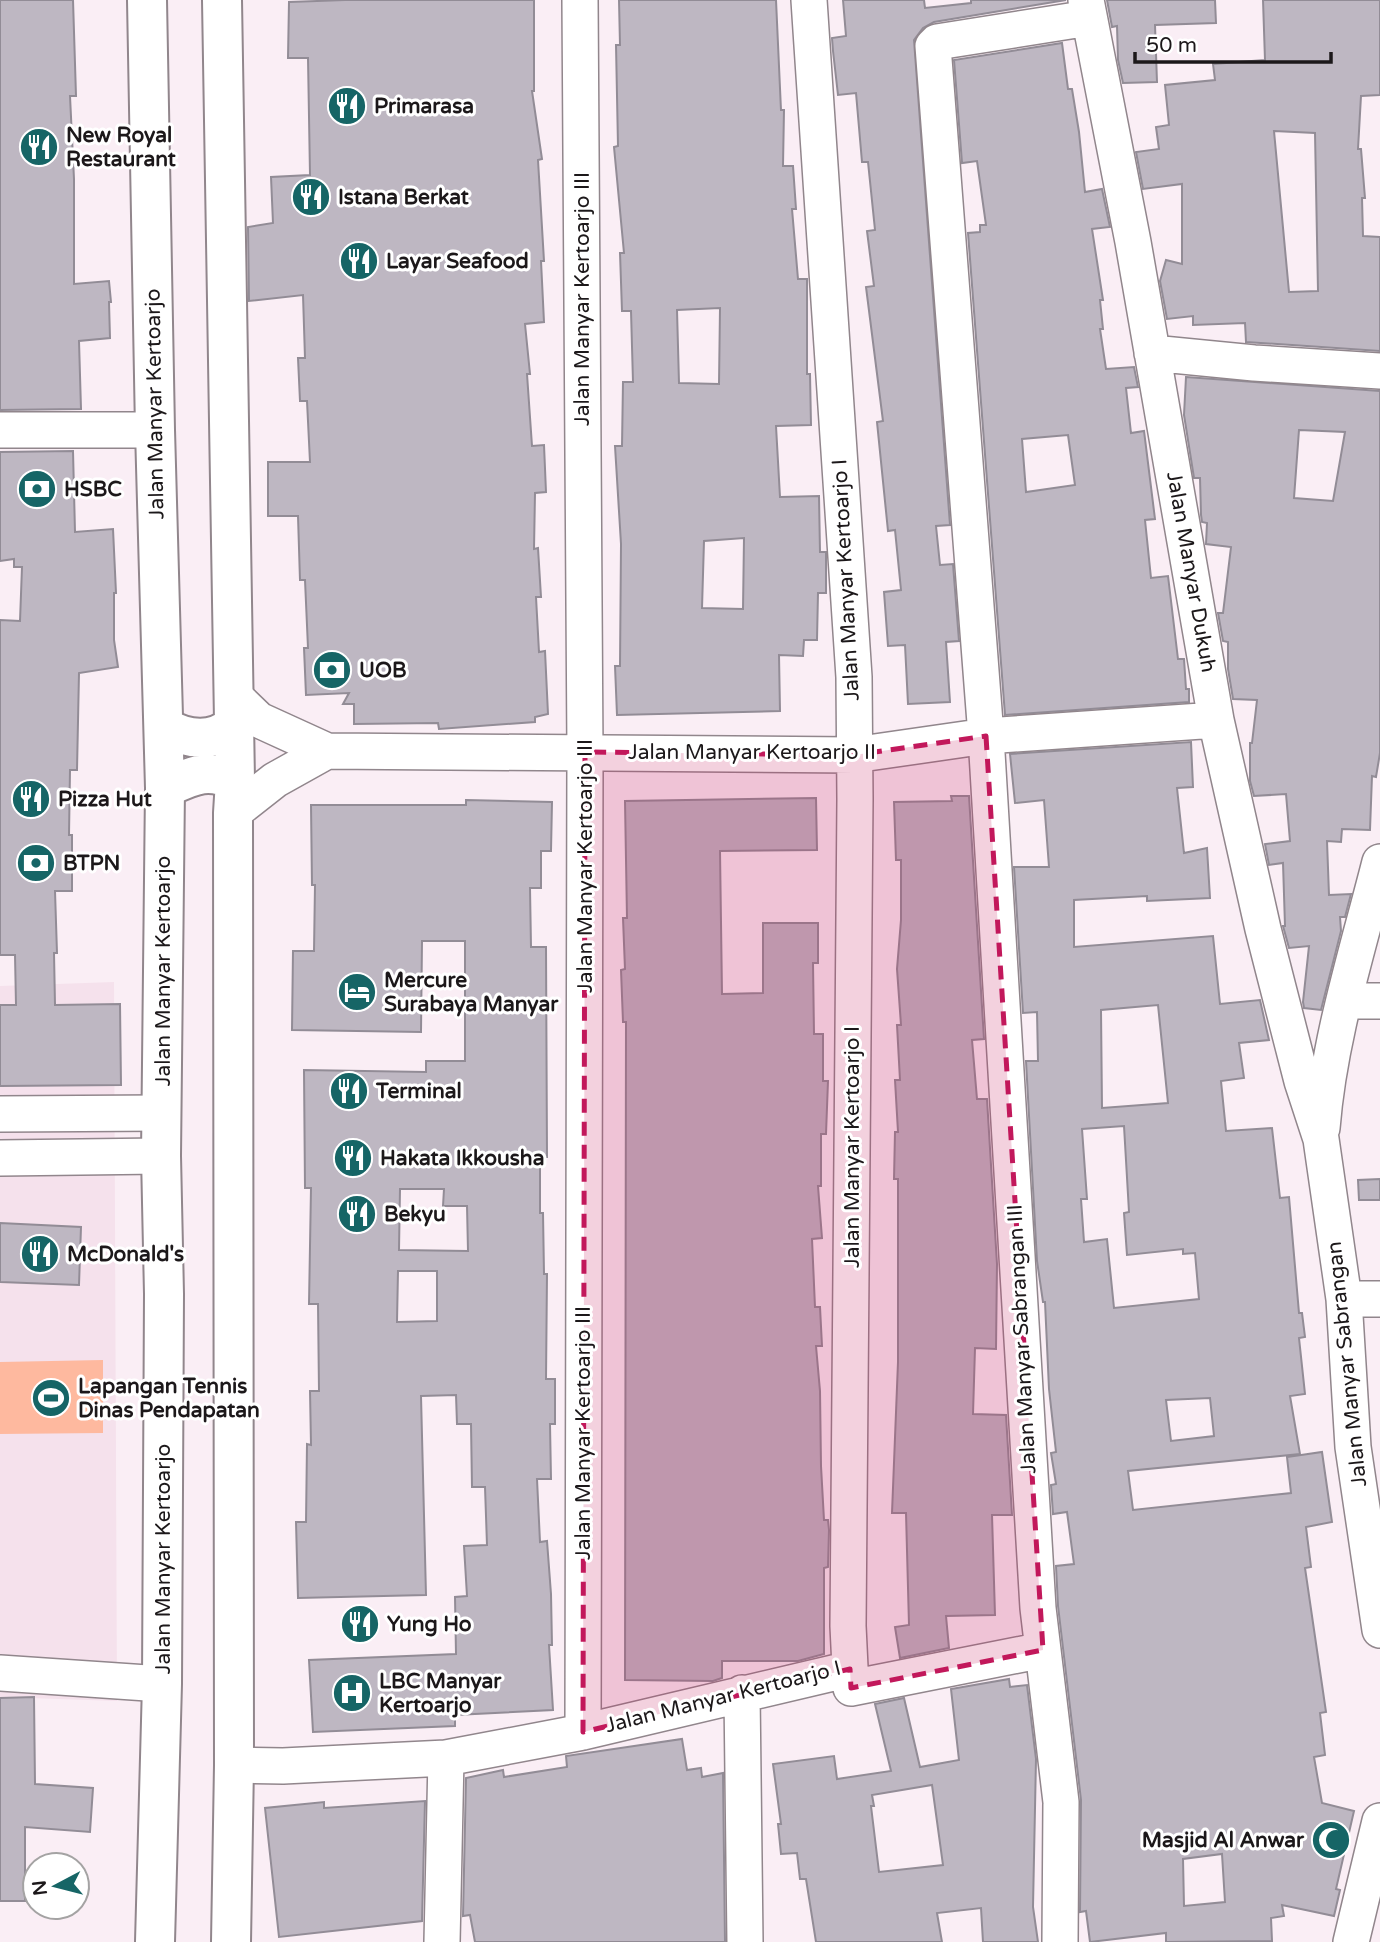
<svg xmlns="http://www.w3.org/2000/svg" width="1380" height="1942" font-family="'Varela Round',sans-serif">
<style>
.built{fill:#f5e1ec}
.green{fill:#feb99f}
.building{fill:#beb7c2;stroke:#928c96;stroke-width:2;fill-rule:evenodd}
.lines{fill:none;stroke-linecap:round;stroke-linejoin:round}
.minor-casing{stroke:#91868c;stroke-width:38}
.major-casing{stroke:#91868c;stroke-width:42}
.minor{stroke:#fff;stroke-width:35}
.major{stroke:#fff;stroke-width:38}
.marked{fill:#c2185b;fill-opacity:0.2;stroke:#c2185b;stroke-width:5;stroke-dasharray:14 9;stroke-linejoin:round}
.labels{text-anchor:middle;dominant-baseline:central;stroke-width:6;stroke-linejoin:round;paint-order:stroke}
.poi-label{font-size:21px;font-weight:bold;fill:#1c181a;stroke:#fff;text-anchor:start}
.street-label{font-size:21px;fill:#1c181a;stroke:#fff}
</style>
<rect width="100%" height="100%" fill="#faeef5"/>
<path class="built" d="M114 982 117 1701 0 1697V986Z"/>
<path class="green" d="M103 1360V1433L0 1434V1362Z"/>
<path class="building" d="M0 0H73L76 96H70L74 179V284L109 281 111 302H109L110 338 79 341 81 409 0 410Z
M345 0H534V91H532L542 159 538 160 544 261H541L544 322 525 324 530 374H527L532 446 544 445 546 492 535 493 534 549 538 548 541 597H536L539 652 545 651 548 714 535 717V722L439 729 438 723 354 724V704H343L349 693 306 695 304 648H308L305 580H300L298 516H268V462H310L307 401H300L298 358H305L303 295 249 301 248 227 273 223 271 177 310 175 308 58H288L289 2Z
M619 0H776L781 110H784L783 166H793L796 209H792L798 279H807V374H810L811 425 776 426 780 497 819 496 820 552H826V593H818L817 640H804L803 656 779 655 780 711 617 715 615 666H620L621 544 615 446H622L623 382H633L631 311H622L620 253H624L614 147 618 146 616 45H620ZM720 308 719 384 679 383 677 310ZM744 538 743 609 702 608 704 541Z
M843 0H924L925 8 971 3V0H1066L934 22 923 28 914 40 950 525 936 526 940 565 953 564 959 641 946 642 950 702 908 704 905 645 888 646 884 592 901 590 895 530 888 531 877 422 883 421 866 287 874 286 867 231 875 230 868 162H862L856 93 838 95 833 51 832 38 846 36Z
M1107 0H1215L1216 23 1155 25 1157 82 1123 83 1118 60 1117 26 1112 27Z
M1263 0H1380V95L1361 96 1358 149H1361L1365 198H1362L1363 236 1380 237V351L1246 342 1245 323 1193 325V316L1167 319 1160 281 1166 260 1182 264V184L1143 189 1136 152 1159 149 1156 127 1169 125 1165 85 1215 80 1213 64 1265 60ZM1274 131 1315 133 1318 291 1289 292Z
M1062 43 1068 89H1072L1079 132 1085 192 1102 189 1110 227 1092 229 1103 300H1100L1103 329H1100L1106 369 1134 367 1138 387 1126 388 1131 433 1144 431 1155 519 1145 520 1151 578 1168 576 1178 659H1184L1186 689H1189V702L1005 715 968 233 980 232V225H986L977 161 962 163 954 60ZM1068 435 1075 485 1026 492 1022 439Z
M1186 377 1380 391V753L1376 777 1372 776 1370 830 1342 829 1341 842 1327 841 1329 895 1351 894 1345 917H1340L1341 931 1321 1010 1304 1008 1303 1002 1309 946 1289 948 1283 926H1285L1283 863 1269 865 1265 844 1290 841 1286 794 1254 796 1250 781V743H1252L1257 700 1233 699 1228 669V642L1223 641 1218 613H1223L1231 547 1206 544 1207 523 1202 522 1201 515 1200 478H1194L1184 415ZM1299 430 1345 432 1333 501 1294 498Z
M73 451 75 532 113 529 116 593H114V640L118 667 79 673 77 770H70L69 835H72V891H55L57 953H54L55 1005 120 1004 121 1085 0 1086V1005H16L15 955H0V620L20 621 22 567H14V559L0 561V452Z
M1191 742 1193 787 1177 788 1184 853 1207 848 1210 898 1147 901V896L1074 900V947L1213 936 1220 1004 1260 1000 1269 1040 1239 1043 1244 1078 1221 1081 1226 1131 1272 1128 1280 1198 1289 1197 1299 1313H1302L1305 1337 1299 1338 1305 1394 1290 1396 1300 1454 1128 1471 1133 1510 1291 1493 1287 1457 1322 1452 1332 1522 1306 1527 1311 1567 1305 1568 1326 1712 1320 1713 1325 1755 1314 1757 1322 1803 1354 1811 1336 1889 1340 1890 1334 1916 1282 1905 1284 1916 1271 1918 1272 1941 1166 1942V1933L1090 1942 1086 1911 1080 1912 1081 1800 1058 1606 1056 1566 1074 1564 1067 1512 1053 1514 1051 1485 1056 1484 1051 1453 1056 1452 1049 1389 1045 1302H1043L1037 1261 1026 1061H1038L1037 1012 1023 1013 1014 867H1049L1044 800 1015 803 1010 754ZM1158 1005 1168 1103 1102 1108 1101 1010ZM1124 1126 1129 1212 1124 1213 1127 1255 1183 1249V1254L1195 1253 1199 1299 1114 1308 1107 1239 1084 1242 1081 1199H1087L1082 1129ZM1210 1398 1214 1436 1171 1441 1166 1400ZM1222 1854 1225 1902 1184 1906 1183 1859Z
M951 796H969L984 1039 972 1040 977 1099H987L997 1264 996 1349 975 1348 973 1414 1006 1415 1012 1515H992L995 1615 946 1616 949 1648 900 1658 895 1627 909 1625 906 1513H892L898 1362V1179H894L895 1132H898L895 1080H900L897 1025H901L897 969 901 920V860H896L894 802 952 801Z
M816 798 817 850 720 851 722 994 763 993V923H818V963H813L814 1034H823V1081H828L826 1134H821V1186H818L822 1238 812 1239 815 1307H820L822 1346H816L820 1391 821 1466 824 1520H828L829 1530 828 1567 824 1568V1654L798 1661H722V1678L713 1681 625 1680 626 1022H623L621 970 625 969 623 918H627L625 801Z
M466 800 552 802 551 851H541V888H530L531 947H546L547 1157H540V1213H543L544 1274H547L546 1379H555V1424H550L551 1479H537L540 1542 547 1541 551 1594 552 1645H549L553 1710 455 1715V1726L313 1732 309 1660 456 1654 455 1597 467 1596 464 1546 487 1545 485 1487H472L471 1424H457L456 1395 421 1396 426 1595 298 1598 296 1522H306L307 1444 311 1445 310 1391H319L318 1304H309L311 1188H305L304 1070 426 1072V1061H465V941H422L421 1032 292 1030 293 951H314L315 885H312L311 805H466ZM400 1189H444L443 1206H467L468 1251 399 1250ZM398 1271H437V1321L397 1322Z
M1380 1179V1200H1359L1358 1180Z
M0 1223 81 1227 79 1285 0 1282Z
M1009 1679 1010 1687 1027 1685 1036 1759 1033 1907 1038 1942H983L981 1908 937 1913 942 1942H816L806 1879H800L797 1853 781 1854 778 1824H781L773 1764 834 1756 837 1779 891 1771 875 1704 904 1698 920 1767 959 1760 951 1689ZM932 1785 943 1865 879 1872 871 1806H874L872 1795Z
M34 1697 35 1784 93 1788 90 1832 25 1827V1901H0V1698Z
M682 1739 687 1770 701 1768 702 1777 723 1773 725 1942H475L470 1915 463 1916 466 1778 503 1770 504 1777 567 1767 566 1756Z
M425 1801 422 1921 279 1937 265 1808 324 1802V1808Z"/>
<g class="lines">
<g class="minor-casing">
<path id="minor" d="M580 0 585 752 583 1732
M809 0 854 677 855 799 848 1626 851 1688 1043 1650
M1086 0 1133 242 1216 720 1263 929 1302 1081 1321 1139 1344 1299 1353 1447 1380 1630
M1152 353 1254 363 1380 371
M0 430H155
M234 696 259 720 327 751 854 755 986 736 1216 720
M233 813 275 780 327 751
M1345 1001H1380
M0 1114 162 1113
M1322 1128C1329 1038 1358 949 1380 862
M0 1158 161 1156
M1344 1299H1380
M0 1673 162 1684
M742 1693 745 1942
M234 1765 283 1766 446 1758 583 1732 850 1669
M442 1942 446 1758
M1060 1942 1061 1802 1038 1608 986 736 933 46 937 42 1089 18
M1351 1942 1380 1821"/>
</g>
<g class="major-casing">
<path id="major" d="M147 0 155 430 165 788 161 1156 164 1294 162 1684 155 1942
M222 0 235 781 233 813 234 1765 231 1942
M164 727C187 740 213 743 234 725
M165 788C192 776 207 767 235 781"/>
</g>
<use href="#minor" class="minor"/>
<use href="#major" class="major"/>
</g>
<path class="marked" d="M986 736 1043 1650 851 1688 850 1669 583 1732 585 752 854 755Z"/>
<defs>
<g id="restaurant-disc" transform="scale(2.0125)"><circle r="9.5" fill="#166566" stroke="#fff"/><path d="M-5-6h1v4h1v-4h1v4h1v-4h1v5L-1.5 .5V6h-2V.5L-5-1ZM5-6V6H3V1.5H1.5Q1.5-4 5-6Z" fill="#fff"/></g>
<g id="bank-disc" transform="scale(2.0125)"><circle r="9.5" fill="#166566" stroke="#fff"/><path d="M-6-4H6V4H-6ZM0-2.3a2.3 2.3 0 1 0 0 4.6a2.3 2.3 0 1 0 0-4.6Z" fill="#fff"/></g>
<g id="hotel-disc" transform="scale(2.0125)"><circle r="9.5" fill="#166566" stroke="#fff"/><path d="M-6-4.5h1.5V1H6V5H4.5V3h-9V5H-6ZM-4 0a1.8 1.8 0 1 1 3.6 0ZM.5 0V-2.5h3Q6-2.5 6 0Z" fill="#fff"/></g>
<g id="stadium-disc" transform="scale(2.0125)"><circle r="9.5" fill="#166566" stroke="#fff"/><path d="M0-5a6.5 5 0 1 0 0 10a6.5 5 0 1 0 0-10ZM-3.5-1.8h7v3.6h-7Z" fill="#fff"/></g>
<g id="hospital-disc" transform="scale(2.0125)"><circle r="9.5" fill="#166566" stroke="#fff"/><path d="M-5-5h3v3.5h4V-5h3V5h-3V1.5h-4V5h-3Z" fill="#fff"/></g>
<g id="mosque-disc" transform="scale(2.0125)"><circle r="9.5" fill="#166566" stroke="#fff"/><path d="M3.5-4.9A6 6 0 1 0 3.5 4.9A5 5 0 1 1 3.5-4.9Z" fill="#fff"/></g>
</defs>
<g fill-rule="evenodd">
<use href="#restaurant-disc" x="347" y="106"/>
<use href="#restaurant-disc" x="39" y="147"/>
<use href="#restaurant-disc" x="311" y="197"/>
<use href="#restaurant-disc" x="359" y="261"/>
<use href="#bank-disc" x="37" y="489"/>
<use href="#bank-disc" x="332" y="670"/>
<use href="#restaurant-disc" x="31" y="799"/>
<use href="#bank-disc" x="36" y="863"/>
<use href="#hotel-disc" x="357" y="992"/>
<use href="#restaurant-disc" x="349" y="1091"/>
<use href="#restaurant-disc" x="353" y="1158"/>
<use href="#restaurant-disc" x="357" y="1214"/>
<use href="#restaurant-disc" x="40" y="1254"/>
<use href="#stadium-disc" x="51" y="1398"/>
<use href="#restaurant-disc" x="360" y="1624"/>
<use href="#hospital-disc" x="352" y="1693"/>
<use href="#mosque-disc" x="1331" y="1840"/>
</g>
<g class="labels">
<g class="poi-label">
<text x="374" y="106">Primarasa</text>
<text x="66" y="135">New Royal<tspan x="66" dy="24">Restaurant</tspan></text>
<text x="338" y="197">Istana Berkat</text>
<text x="386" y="261">Layar Seafood</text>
<text x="64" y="489">HSBC</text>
<text x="359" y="670">UOB</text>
<text x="58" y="799">Pizza Hut</text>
<text x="63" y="863">BTPN</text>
<text x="384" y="980">Mercure<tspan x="384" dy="24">Surabaya Manyar</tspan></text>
<text x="376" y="1091">Terminal</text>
<text x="380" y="1158">Hakata Ikkousha</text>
<text x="384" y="1214">Bekyu</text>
<text x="67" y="1254">McDonald's</text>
<text x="78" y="1386">Lapangan Tennis<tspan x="78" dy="24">Dinas Pendapatan</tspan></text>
<text x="387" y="1624">Yung Ho</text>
<text x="379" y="1681">LBC Manyar<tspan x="379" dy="24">Kertoarjo</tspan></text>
<text x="1304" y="1840" text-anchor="end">Masjid Al Anwar</text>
</g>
<g class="street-label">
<text transform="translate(582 299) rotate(-90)">Jalan Manyar Kertoarjo III</text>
<text transform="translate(155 404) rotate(-91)">Jalan Manyar Kertoarjo</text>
<text transform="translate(1191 572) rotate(80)">Jalan Manyar Dukuh</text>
<text transform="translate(846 580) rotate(-93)">Jalan Manyar Kertoarjo I</text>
<text x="752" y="752">Jalan Manyar Kertoarjo II</text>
<text transform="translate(585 866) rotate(-90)">Jalan Manyar Kertoarjo III</text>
<text transform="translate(163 971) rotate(-90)">Jalan Manyar Kertoarjo</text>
<text transform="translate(852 1147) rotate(-90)">Jalan Manyar Kertoarjo I</text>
<text transform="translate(1022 1339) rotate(-93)">Jalan Manyar Sabrangan III</text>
<text transform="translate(1347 1364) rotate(-96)">Jalan Manyar Sabrangan</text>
<text transform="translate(583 1433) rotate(-90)">Jalan Manyar Kertoarjo III</text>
<text transform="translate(163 1559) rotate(-90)">Jalan Manyar Kertoarjo</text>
<text transform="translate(723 1697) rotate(-14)">Jalan Manyar Kertoarjo I</text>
</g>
</g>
<g transform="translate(56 1886) rotate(263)"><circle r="33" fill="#ffffff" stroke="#a4a3a3" stroke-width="2"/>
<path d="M0-5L12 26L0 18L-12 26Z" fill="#166566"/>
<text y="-10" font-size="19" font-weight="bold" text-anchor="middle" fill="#1c181a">N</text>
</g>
<path d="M1135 52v10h196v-10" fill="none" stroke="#1c181a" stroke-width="3.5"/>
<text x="1146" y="52" font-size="21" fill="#1c181a" stroke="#ffffff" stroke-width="5" paint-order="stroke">50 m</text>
</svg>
